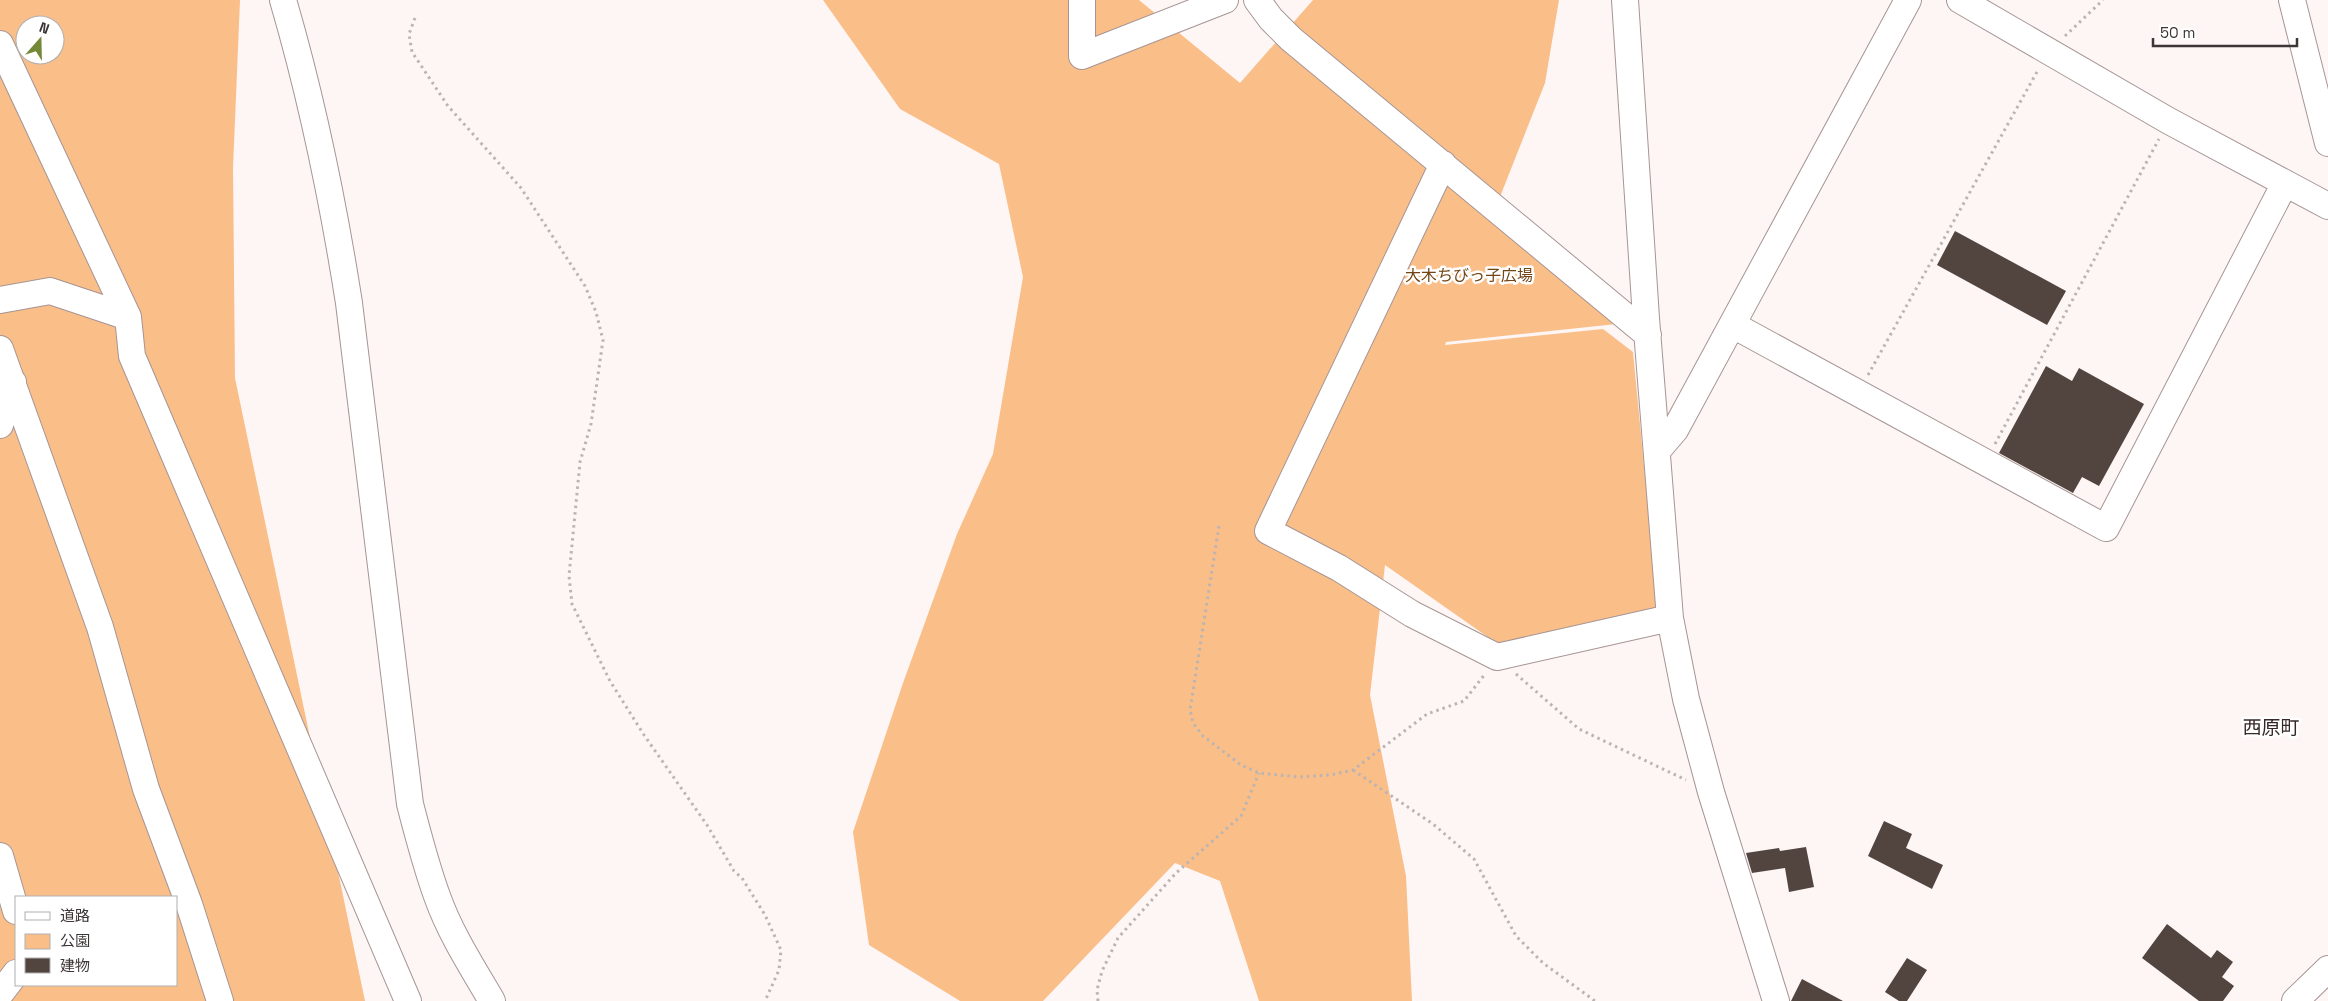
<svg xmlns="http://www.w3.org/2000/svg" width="2328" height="1001" font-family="'Space Grotesk','Noto Sans JP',sans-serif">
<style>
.green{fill:#fabe89;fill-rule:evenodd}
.building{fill:#524540}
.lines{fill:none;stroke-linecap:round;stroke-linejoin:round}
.minor-casing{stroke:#a69594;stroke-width:28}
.path{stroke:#bbb4b3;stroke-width:3;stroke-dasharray:2.5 4;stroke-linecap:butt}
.minor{stroke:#fff;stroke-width:26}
.labels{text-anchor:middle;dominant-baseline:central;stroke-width:5;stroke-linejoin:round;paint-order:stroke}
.park-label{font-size:16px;fill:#714515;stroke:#fff}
.quarter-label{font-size:19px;fill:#362827;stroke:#fff}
</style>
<rect width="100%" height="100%" fill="#fdf6f5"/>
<path class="green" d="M0 0H240L233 168 235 378 365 1001H0ZM25 25H55V55H25ZM16 897H176V985H16Z
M823 0H1139L1240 83 1313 0H1559L1545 83 1494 212 1626 323 1446 342 1445 345 1603 329 1633 352 1658 610 1502 647 1385 565 1370 695 1406 876 1412 1001H1259L1220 881 1175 863 1043 1001H960L869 945 853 832 903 683 957 534 993 454 1023 277 999 164 900 109Z"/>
<path class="building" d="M1955 231 2066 291 2047 325 1937 265Z
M2046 366 2072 381 2079 368 2144 404 2099 486 2082 477 2073 493 1999 453Z
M1884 821 1912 834 1906 848 1943 865 1932 889 1868 856Z
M1806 847 1814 887 1789 892 1785 868 1752 873 1746 853 1779 848 1780 851Z
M2167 924 2211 958 2217 950 2233 962 2222 977 2234 986 2223 1001H2199L2142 958Z
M1907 958 1927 970 1907 1001H1899L1885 992Z
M1802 979 1843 1001H1791Z"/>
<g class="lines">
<g class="minor-casing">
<path id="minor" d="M283 0C312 99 333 201 349 303L410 804C418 835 426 866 437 896 450 933 472 967 492 1001
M1082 0V56L1225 0
M1257 0 1271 19 1291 39 1648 335
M1625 0 1646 318 1670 618 1686 699 1711 792 1776 1001
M1960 0 2169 121 2328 206
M2292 0 2328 143
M0 44 128 317 132 356 408 1001
M1443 164 1268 531 1339 568 1412 614 1497 657 1670 618
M0 300 50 291 128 317
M1733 325 2106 528 2285 183
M0 349 100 627 146 789 189 904 220 1001
M0 425 13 382
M1657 451 1675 430 1908 0
M0 856 16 911
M0 994 16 973
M2295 1001 2328 969"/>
</g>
<path class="path" d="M415 18 409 34 412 52 448 106 521 188 585 286 596 312 603 340 591 424 580 462 569 576 572 604 610 681 644 735 707 825 734 871 742 878 765 915 781 950 779 970 765 1001
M2065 36 2103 0
M1868 375 2038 70
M1995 444 2159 139
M1219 526 1190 710 1193 723 1203 736 1241 765 1259 773 1299 777 1330 775 1353 770 1427 714 1464 701 1485 674
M1516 674 1579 729 1686 780
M1353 770 1433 824 1474 859 1516 936 1543 963 1595 1001
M1098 1001 1097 990 1102 971 1118 938 1176 873 1241 816 1259 773"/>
<use href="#minor" class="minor"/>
</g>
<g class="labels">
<g class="park-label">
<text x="1469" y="275">大木ちびっ子広場</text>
</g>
<g class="quarter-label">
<text x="2271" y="727">西原町</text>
</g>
</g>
<rect x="15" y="896" width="162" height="90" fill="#ffffff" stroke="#b1afaf"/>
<rect x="25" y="912" width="25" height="8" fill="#ffffff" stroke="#b1afaf"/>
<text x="60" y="921" font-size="15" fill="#3d3636">道路</text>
<rect x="25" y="934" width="25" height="15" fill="#fabe89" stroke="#b1afaf"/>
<text x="60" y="946" font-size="15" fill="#3d3636">公園</text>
<rect x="25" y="958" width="25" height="15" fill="#524540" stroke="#b1afaf"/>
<text x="60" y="971" font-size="15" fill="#3d3636">建物</text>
<g transform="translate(40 40) rotate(20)"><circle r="24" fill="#ffffff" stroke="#b1afaf"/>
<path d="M0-4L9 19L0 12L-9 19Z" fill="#758838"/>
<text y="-8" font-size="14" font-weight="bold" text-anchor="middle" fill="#3d3636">N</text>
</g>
<path d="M2153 38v8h144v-8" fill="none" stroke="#3d3636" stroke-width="2.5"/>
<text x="2160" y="38" font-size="15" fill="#3d3636" stroke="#ffffff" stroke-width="4" paint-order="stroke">50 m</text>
</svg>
